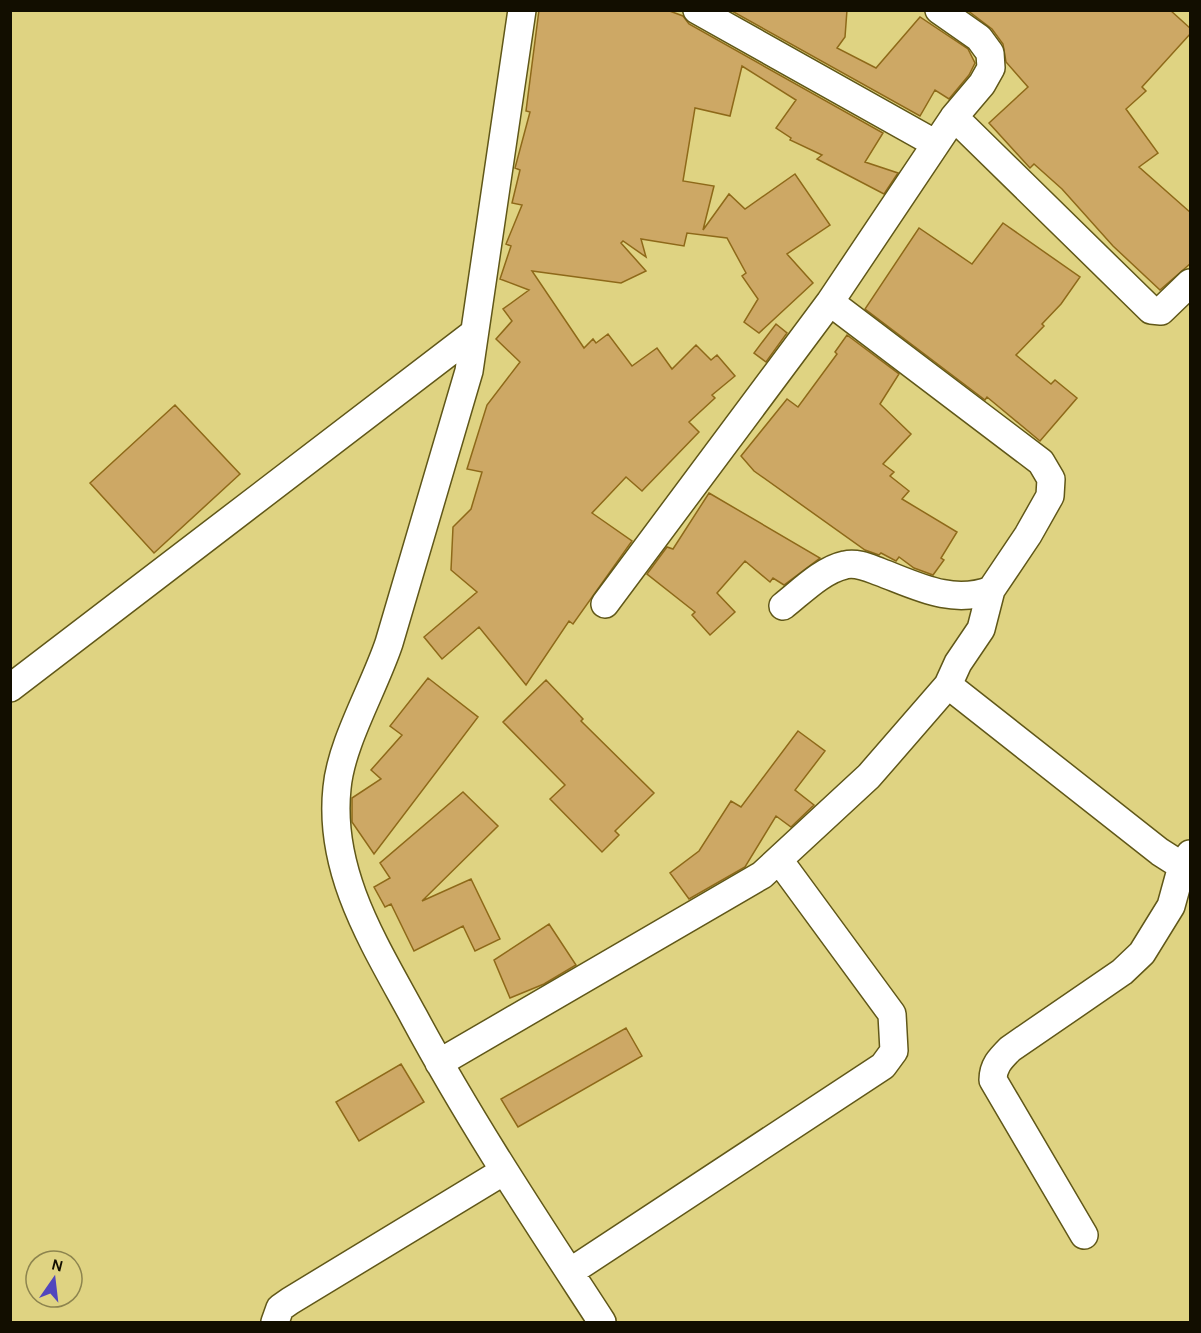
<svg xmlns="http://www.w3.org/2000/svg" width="1201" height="1333" font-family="Karla,sans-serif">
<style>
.building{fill:#cda865;stroke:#8e6919;stroke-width:1.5}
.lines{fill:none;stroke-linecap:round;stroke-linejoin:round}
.minor-casing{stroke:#605718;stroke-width:30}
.minor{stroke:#fff;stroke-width:27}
</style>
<rect width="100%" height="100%" fill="#dfd382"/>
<path class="building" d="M539 10H667L683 16 689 24 883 133 865 162 898 173 884 194 817 159 822 155 790 140 791 138 776 128 796 100 742 66 730 116 695 108 683 181 714 186 703 230 729 194 745 209 795 174 830 225 787 254 813 283 759 333 744 322 758 299 742 276 746 273 727 238 687 233 684 246 641 239 646 257 623 241 621 243 646 271 621 283 532 271 584 348 593 339 596 343 608 334 632 366 657 348 672 369 696 345 711 360 717 355 735 376 712 395 715 398 689 422 699 432 642 491 626 477 592 513 632 541 573 624 569 621 526 685 479 627 442 659 424 637 477 592 451 570 453 527 471 509 482 472 467 469 487 405 520 362 496 339 512 321 503 309 529 290 500 279 511 246 506 244 522 205 512 203 520 170 515 168 530 112 526 111Z
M730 10H847L845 37 837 48 876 68 920 17 968 49 975 63 969 75 949 99 935 90 920 116Z
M967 10H1170L1191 29V33L1142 87 1146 91 1126 109 1158 153 1139 167 1191 213V263L1160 290 1113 246 1062 189 1034 164 1030 168 989 123 1028 87 1006 62 1003 44 992 29Z
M1003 223 1080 277 1061 304 1042 324 1044 326 1016 355 1051 384 1055 380 1077 398 1040 441 987 397 985 400 865 309 919 228 972 264Z
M776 324 787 333 766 362 754 353Z
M847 335 899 374 880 404 911 434 883 464 894 472 890 476 909 491 902 499 957 532 941 558 944 560 933 575 914 568 899 557 896 561 881 553 879 555 865 550 754 471 741 456 787 399 798 407 837 354 835 352Z
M175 405 240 474 154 553 90 483Z
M709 493 820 558 784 585 773 578 770 582 745 561 717 593 735 612 710 635 692 615 695 612 647 574 667 547 673 549Z
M428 678 478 717 374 854 352 822V798L381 779 371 770 402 735 390 726Z
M546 680 583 719 581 721 654 793 615 831 619 835 602 852 550 799 565 785 503 722Z
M798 731 825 751 795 790 814 805 791 827 776 816 745 867 689 899 670 873 699 851 731 801 741 807Z
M463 792 498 826 422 901 471 879 500 939 475 951 463 926 414 951 391 904 385 907 374 887 390 878 380 863Z
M549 924 576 965 544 984 510 998 494 960Z
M626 1028 642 1056 518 1127 501 1099Z
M401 1064 424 1102 359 1141 336 1102Z"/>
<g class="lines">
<g class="minor-casing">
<path id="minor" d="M522 10 469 371 389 643C374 688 341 743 337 788 328 873 375 945 414 1017 471 1123 537 1222 602 1322
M697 10 936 144
M954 117 1151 310 1161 311 1190 283
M605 604 830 302 954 117 982 84 991 68 990 53 979 38 939 10
M783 606C801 592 822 570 845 565 857 562 869 568 880 572 917 586 952 605 991 590
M948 685 1160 852 1182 866
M10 688 474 333
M439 1063 762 875 869 776 948 685 958 663 981 629 991 590 1028 535 1050 496 1051 479 1041 462 830 302
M1084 1235 993 1080C993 1066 1000 1059 1010 1049L1122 972 1142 953 1171 906 1182 866 1190 854
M570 1272 883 1066 894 1051 892 1014 779 860
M275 1322 280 1308 290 1301 504 1171"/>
</g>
<use href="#minor" class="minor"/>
</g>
<rect width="1201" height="1333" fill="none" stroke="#120e00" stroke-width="24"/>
<g transform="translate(54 1279) rotate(14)"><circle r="28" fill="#dfd382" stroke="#8d844e" stroke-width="1.5"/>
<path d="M0-4.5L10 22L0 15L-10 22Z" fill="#5146bd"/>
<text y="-9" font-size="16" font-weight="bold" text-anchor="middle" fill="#120e00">N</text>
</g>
</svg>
